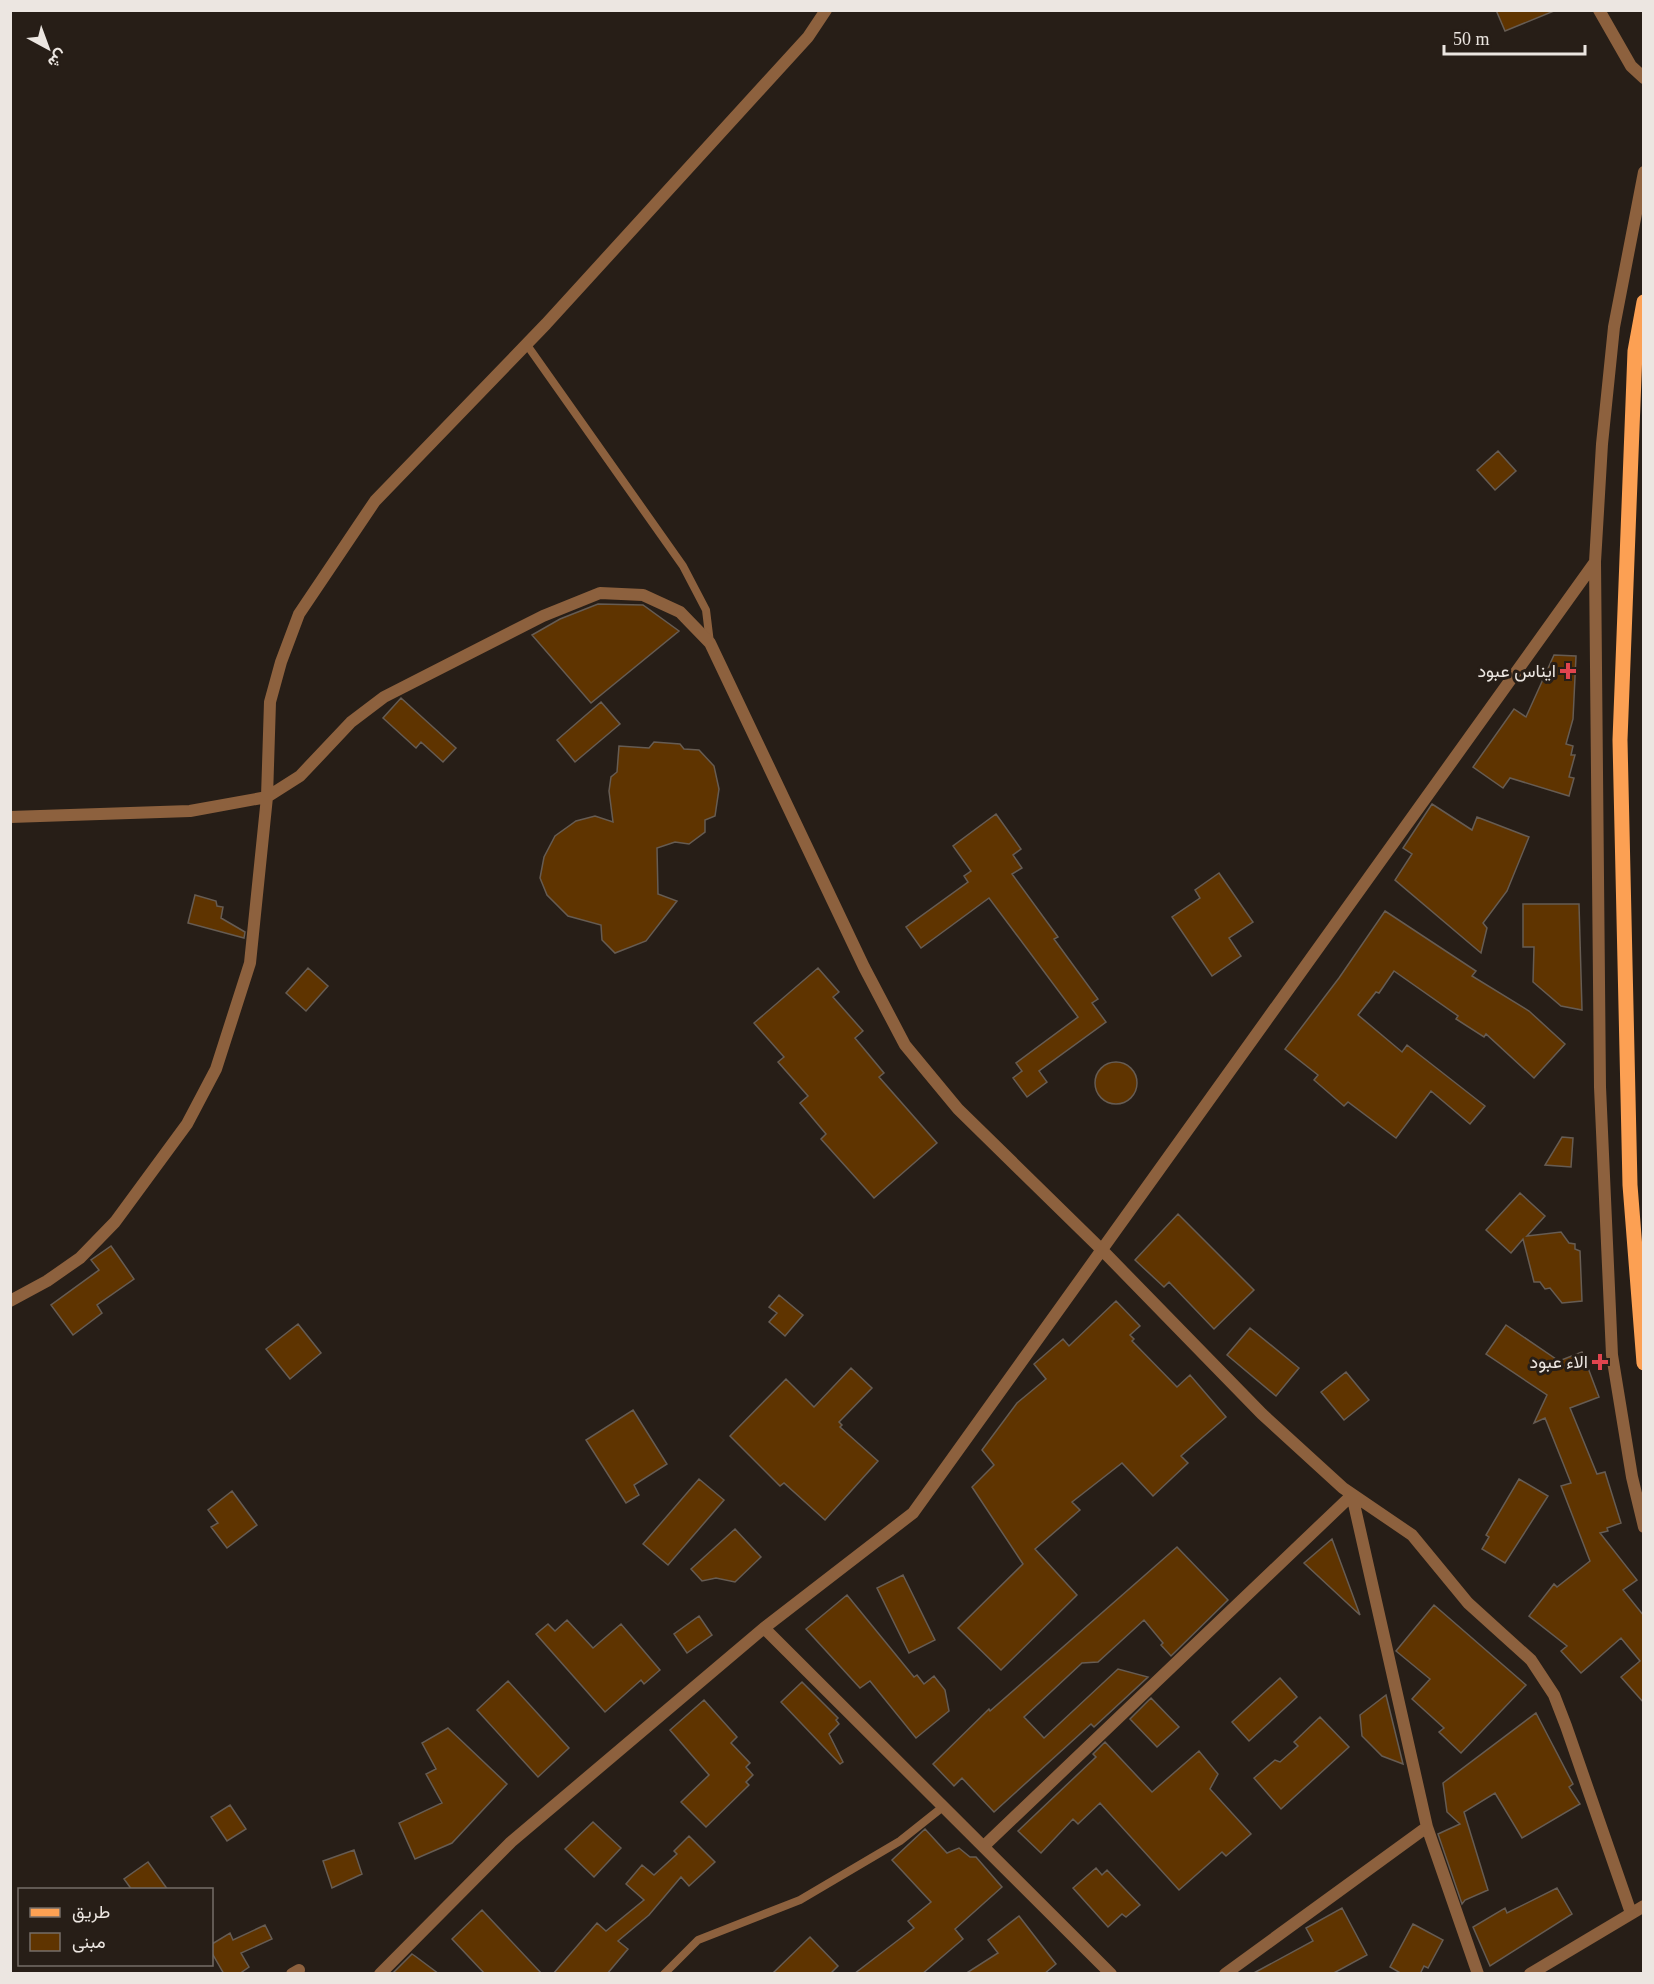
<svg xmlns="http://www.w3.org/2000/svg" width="1654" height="1984" font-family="'Times New Roman',Vazirmatn,serif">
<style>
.building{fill:#5f3400;stroke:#665c53;stroke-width:1.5}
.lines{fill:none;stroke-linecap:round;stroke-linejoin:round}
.lane{stroke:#8d613e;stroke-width:8}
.street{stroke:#8d613e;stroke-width:12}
.primary{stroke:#fca053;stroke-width:15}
.health-dot{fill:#e0444e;stroke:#271e17;stroke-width:2}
.labels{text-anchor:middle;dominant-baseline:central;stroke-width:6;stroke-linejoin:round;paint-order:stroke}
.poi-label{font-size:18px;fill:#ece6e1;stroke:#271e17;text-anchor:end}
</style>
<rect width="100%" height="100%" fill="#271e17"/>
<path class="building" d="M1496 10H1554V11L1505 31Z
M1498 451 1516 471 1495 490 1477 470Z
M598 604 643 605 679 631 591 703 532 635 560 619Z
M1554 655 1576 656 1573 719 1566 744 1573 746 1571 755H1575L1569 777 1574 778 1569 796 1510 778 1503 788 1473 767 1514 709 1526 717Z
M401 698 456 748 443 762 421 742 416 748 383 718Z
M601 702 620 724 575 762 557 740Z
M654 742 680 744 684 749 699 750 714 766 719 789 715 816 705 820V832L689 844 675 842 657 848 658 894 677 901 646 941 615 953 602 940 601 925 568 916 547 895 540 878 544 857 555 836 576 821 595 816 613 822 609 791 611 777 617 772 619 746 649 748Z
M1432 804 1472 830 1477 817 1529 837 1507 891 1483 923 1487 928 1481 953 1395 880 1412 854 1403 848Z
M996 814 1021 849 1013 855 1022 868 1012 874 1058 937 1054 939 1098 999 1092 1003 1106 1022 1039 1071 1047 1082 1027 1097 1013 1078 1022 1071 1016 1063 1078 1017 989 898 921 948 906 927 968 882 964 876 971 871 953 846Z
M1219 873 1253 922 1229 938 1241 956 1212 976 1172 917 1200 898 1195 890Z
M195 895 216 901 217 906 223 907 221 918 245 932 244 938 188 923Z
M1523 904H1579L1582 1010 1561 1006 1533 982 1534 947H1523Z
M1385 911 1476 971 1472 976 1529 1011 1565 1044 1534 1078 1486 1034 1484 1037 1456 1019 1458 1016 1394 971 1379 993 1376 992 1358 1015 1402 1052 1407 1045 1485 1106 1470 1124 1431 1091 1396 1138 1348 1102 1344 1106 1314 1080 1318 1075 1285 1049 1339 978Z
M308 968 328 986 306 1011 286 993Z
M818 968 839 992 833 997 863 1031 855 1038 884 1073 879 1077 937 1143 874 1198 821 1139 826 1134 800 1103 808 1096 778 1062 784 1057 754 1023Z
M1095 1083a21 21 0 1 1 42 0a21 21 0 1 1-42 0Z
M1562 1137 1573 1138 1571 1167 1545 1165Z
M1520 1193 1545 1216 1527 1236 1561 1232 1569 1243 1575 1244V1249L1580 1251 1582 1301 1562 1303 1550 1288 1545 1289 1540 1282H1534L1523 1239 1511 1253 1486 1230Z
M1178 1214 1254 1290 1214 1329 1169 1282 1164 1287 1135 1260Z
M111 1246 134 1279 97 1305 102 1313 73 1335 51 1305 99 1270 91 1260Z
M779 1295 803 1315 785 1336 769 1322 777 1313 769 1307Z
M1116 1301 1140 1326 1130 1335 1134 1339 1132 1341 1177 1387 1190 1375 1226 1417 1181 1456 1188 1463 1153 1496 1122 1463 1072 1502 1080 1510 1035 1549 1077 1595 1001 1670 958 1628 1023 1564 972 1487 994 1465 982 1450 1017 1403 1046 1379 1034 1364 1063 1339 1069 1346Z
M298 1324 321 1353 290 1379 266 1349Z
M1506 1325 1559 1361 1582 1352 1599 1397 1570 1408 1597 1474 1605 1472 1621 1523 1607 1528 1608 1531 1600 1533 1637 1580 1623 1590 1644 1616V1703L1621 1677 1640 1661 1621 1638 1581 1673 1561 1651 1567 1646 1529 1616 1554 1584 1557 1587 1590 1561 1561 1486 1571 1483 1545 1418 1534 1423 1547 1395 1486 1354Z
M1250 1328 1299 1368 1276 1396 1227 1355Z
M851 1368 872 1388 839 1422 842 1425 840 1427 878 1461 825 1520 784 1483 780 1486 730 1436 786 1379 814 1407Z
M1346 1372 1369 1400 1344 1420 1321 1392Z
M633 1410 667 1464 634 1485 639 1495 626 1503 586 1440Z
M699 1479 724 1500 668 1565 643 1544Z
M1519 1479 1548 1496 1505 1563 1482 1549 1489 1537 1486 1535Z
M232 1491 257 1525 227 1548 211 1527 218 1523 208 1510Z
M735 1529 761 1557 735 1582 716 1578 702 1581 691 1569Z
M1332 1539 1360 1615 1304 1563Z
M1177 1547 1228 1600 1171 1656 1161 1645 1163 1643 1144 1620 1098 1662 1082 1663 1024 1717 1044 1738 1118 1669 1148 1677 1094 1727 1091 1724 994 1812 962 1778 954 1786 933 1764 989 1709 990 1711Z
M903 1575 935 1640 909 1653 877 1588Z
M847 1595 914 1677 917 1675 924 1684 934 1676 945 1690 949 1711 916 1738 870 1681 860 1688 806 1629Z
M1434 1605 1526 1685 1461 1753 1439 1732 1444 1728 1412 1699 1430 1679 1396 1651Z
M699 1616 712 1635 687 1653 674 1634Z
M567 1620 593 1648 621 1624 660 1670 644 1684 641 1680 605 1712 536 1634 548 1624 555 1631Z
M1280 1678 1297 1697 1249 1741 1232 1722Z
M508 1681 569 1748 538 1777 477 1710Z
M802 1682 838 1718 836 1720 839 1724 829 1734 843 1762 840 1764 781 1702Z
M1386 1695 1403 1764 1382 1756 1362 1736 1360 1715Z
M1151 1698 1179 1727 1157 1747 1130 1719Z
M704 1700 737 1737 731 1743 750 1763 746 1767 753 1775 746 1782 749 1785 706 1827 681 1802 709 1775 670 1730Z
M1536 1713 1573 1784 1569 1787 1580 1804 1522 1838 1495 1793 1464 1812 1488 1890 1465 1900 1462 1904 1438 1834 1460 1824 1447 1812 1443 1783Z
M1320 1717 1349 1747 1281 1809 1254 1778 1275 1760 1280 1762 1298 1746 1294 1742Z
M448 1728 507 1784 452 1843 415 1859 399 1823 442 1803 426 1774 436 1769 422 1743Z
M1105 1742 1152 1792 1199 1751 1218 1774 1210 1789 1251 1834 1226 1856 1222 1852 1179 1890 1100 1803 1078 1824 1073 1819 1041 1853 1018 1831 1096 1757 1093 1754Z
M230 1805 246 1829 227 1841 211 1817Z
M593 1822 621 1848 594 1877 565 1849Z
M925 1829 947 1853 959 1848 970 1857H976L1002 1887 955 1929 963 1939 922 1974H854L914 1928 908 1921 931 1902 892 1860Z
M689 1836 715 1862 689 1886 681 1877 649 1915 618 1941 628 1949 607 1974H553L597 1923 606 1931 644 1900 626 1884 642 1865 654 1875 677 1854 674 1851Z
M354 1850 362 1874 332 1888 323 1861Z
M148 1862 168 1890H132L124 1879Z
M1096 1868 1102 1875 1107 1870 1140 1905 1126 1917 1122 1914 1108 1927 1073 1888Z
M1557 1888 1572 1914 1490 1966 1473 1927 1505 1908 1507 1913Z
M1342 1908 1367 1955 1332 1974H1252L1313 1941 1306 1928Z
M482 1910 542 1974H485L452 1939Z
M1019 1916 1056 1964 1044 1974H965L998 1953 988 1940Z
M1413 1924 1443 1940 1428 1968 1424 1966 1420 1974H1402L1390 1967Z
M265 1925 272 1939 241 1953 249 1967 239 1974H224L212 1953V1944L230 1933 233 1940Z
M810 1937 838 1966 830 1974H772Z
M412 1954 415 1956 439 1974H392Z"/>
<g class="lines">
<path class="lane" d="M527 345 683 566 706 610 710 643
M664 1974 698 1940 800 1900 900 1841 944 1806"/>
<path class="street" d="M1599 10 1631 66 1644 78
M1644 172 1614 327 1602 444 1595 562 1600 1087 1612 1355 1632 1477 1644 1527
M10 817 190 811 267 797 300 776 351 722 384 697 543 616 600 593 643 595 680 612 710 643 864 967 905 1045 958 1109 1103 1251 1262 1414 1343 1488 1412 1535 1468 1603 1531 1660 1554 1695 1566 1726 1631 1913
M10 1301 47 1281 80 1258 115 1222 187 1124 216 1069 250 963 267 797 270 702 281 662 299 614 375 501 546 324 808 37 826 10
M1352 1495 1427 1827 1478 1974
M764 1628 1111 1974
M984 1846 1352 1495
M292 1974 299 1970
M380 1974 511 1842 764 1628 913 1513 1595 562
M1225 1974 1427 1827
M1530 1974 1644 1906"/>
<path class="primary" d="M1644 302 1635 351 1620 740 1630 1185 1644 1363"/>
</g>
<g class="health-dot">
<path d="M1565 662h6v6h6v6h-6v6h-6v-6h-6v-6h6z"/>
<path d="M1597 1353h6v6h6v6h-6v6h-6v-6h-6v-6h6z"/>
</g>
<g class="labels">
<g class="poi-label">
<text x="1556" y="671">ايناس عبود</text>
<text x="1588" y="1362">الاء عبود</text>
</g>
</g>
<rect width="1654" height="1984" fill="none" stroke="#ece6e1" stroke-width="24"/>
<rect x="18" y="1888" width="195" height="78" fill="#271e17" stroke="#766e68" stroke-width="1.5"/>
<rect x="30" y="1908" width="30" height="9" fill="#fca053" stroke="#766e68" stroke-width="1.5"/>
<text x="72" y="1918" font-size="18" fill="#ece6e1">طريق</text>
<rect x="30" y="1933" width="30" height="18" fill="#5f3400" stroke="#766e68" stroke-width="1.5"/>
<text x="72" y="1948" font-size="18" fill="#ece6e1">مبنى</text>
<g transform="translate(48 48) rotate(139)" stroke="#271e17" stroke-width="4.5" paint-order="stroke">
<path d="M0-4.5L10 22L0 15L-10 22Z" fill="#ece6e1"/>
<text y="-9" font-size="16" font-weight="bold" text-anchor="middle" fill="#ece6e1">ش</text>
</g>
<path d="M1444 45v9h141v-9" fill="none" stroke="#ece6e1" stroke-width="3"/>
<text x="1453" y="45" font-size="18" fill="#ece6e1" stroke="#271e17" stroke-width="4.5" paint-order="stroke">50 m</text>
</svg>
